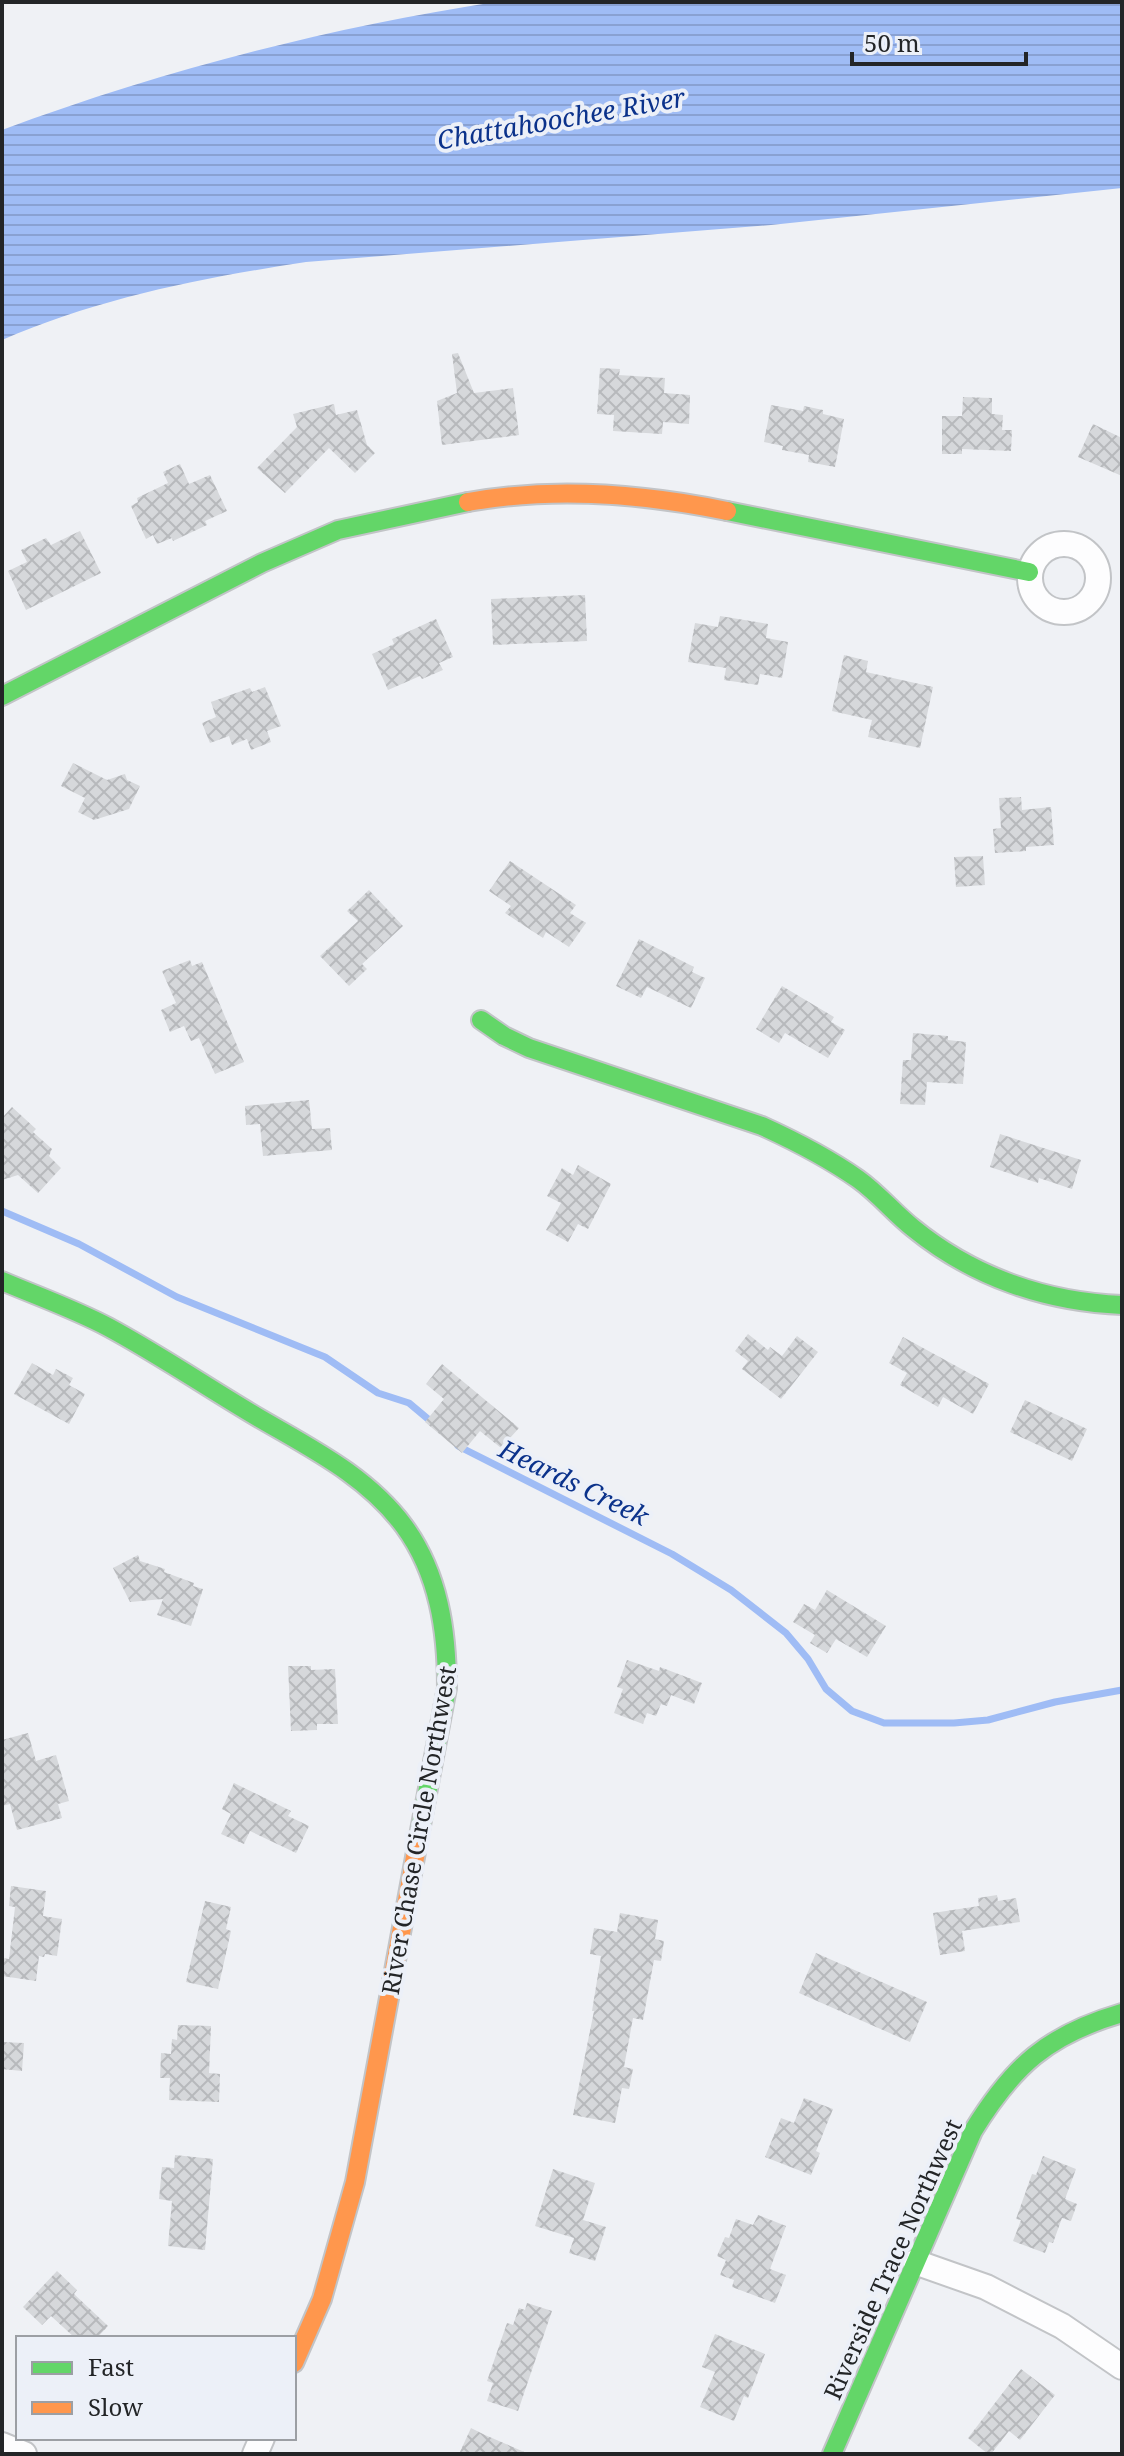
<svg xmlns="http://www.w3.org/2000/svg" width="1124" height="2456" font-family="'Noto Serif',serif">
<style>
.water{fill:url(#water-rules)}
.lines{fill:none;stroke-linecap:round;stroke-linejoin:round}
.stream{stroke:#9fbcf5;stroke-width:7}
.building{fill:url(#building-cross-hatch)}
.street-casing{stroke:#c2c4c7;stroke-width:28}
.fast-casing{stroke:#c2c4c7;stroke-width:22}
.slow-casing{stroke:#c2c4c7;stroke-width:22}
.street{stroke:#fdfdfe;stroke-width:24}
.fast{stroke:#63d668;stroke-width:18}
.slow{stroke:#ff974d;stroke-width:18}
.labels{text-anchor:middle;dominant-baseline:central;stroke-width:8;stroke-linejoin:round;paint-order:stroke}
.street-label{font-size:24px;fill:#232527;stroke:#ecf0f8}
.water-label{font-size:26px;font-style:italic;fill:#0b328b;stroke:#ecf0f8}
</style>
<defs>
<pattern id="water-rules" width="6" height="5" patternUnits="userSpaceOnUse" patternTransform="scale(2)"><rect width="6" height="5" fill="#9fbcf5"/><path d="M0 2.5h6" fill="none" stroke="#89a1d2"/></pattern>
<pattern id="building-cross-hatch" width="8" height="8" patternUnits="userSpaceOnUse" patternTransform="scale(2)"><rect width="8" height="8" fill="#d6d8db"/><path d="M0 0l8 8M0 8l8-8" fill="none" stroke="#b7b9bc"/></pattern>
</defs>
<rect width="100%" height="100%" fill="#eff1f5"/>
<path class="water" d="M495 2H1122V188L771 225 306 262C202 278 99 298 2 340V130C161 71 327 28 495 2Z"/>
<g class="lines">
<path class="stream" d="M2 1211 79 1244 177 1297 325 1357 378 1393 409 1403 434 1424
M458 1446 672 1554 731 1590 786 1633 808 1659 826 1689 852 1711 884 1723H954L988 1720 1055 1702 1122 1690"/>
</g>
<path class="building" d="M458 353 474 393 513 388 519 435 442 445 437 401 457 393 452 354Z
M600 368 620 369 619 375 665 378 664 393 690 395 689 424 663 422 662 434 613 431 614 415 597 414Z
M963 397 992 398V414L1003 415 1002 430H1012L1011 451 962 449V454H942V416H962Z
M334 404 336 415 357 410 367 445 375 453 355 473 329 448 285 493 257 468 297 427 293 414Z
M771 405 803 411 804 406 823 410V414L844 419 835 467 808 462 809 455 782 450 783 446 764 442Z
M1093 424 1122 438V476L1078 457Z
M180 464 189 484 210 475 227 511 205 521 207 525 173 541 172 538 157 544 153 535 146 539 131 506 138 502 137 498 168 483 163 472Z
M80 531 101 573 26 610 8 571 27 562 21 550 46 538 51 545Z
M585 595 587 641 493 645 491 599Z
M720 616 768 624 766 638 788 642 782 678 760 674 758 685 724 680 726 668 688 662 695 623 718 627Z
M436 619 453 657 439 663 443 670 422 679 420 676 388 690 372 654 394 644 392 639Z
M844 655 868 661 866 672 933 687 920 748 868 737 872 720 832 711Z
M265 687 281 726 267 731 271 742 251 750 247 739 232 745 229 736 210 743 202 723 216 717 211 702 250 688 252 692Z
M73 763 107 780 125 774 127 780 140 786 129 809 94 820 78 812 85 798 61 786Z
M1021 797 1022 810 1051 807 1054 845 1026 847V851L995 853 993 829 1001 828 999 798Z
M983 856 985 885 956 887 954 857Z
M510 861 576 905 570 913 586 923 569 947 546 932 543 938 505 913 511 906 489 891Z
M369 890 403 926 362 964 367 969 349 986 320 956 358 921 347 911Z
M639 939 694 967 692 972 705 978 691 1008 647 987 641 998 616 986Z
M190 960 192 966 202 962 244 1062 215 1074 199 1038 191 1041 184 1026 170 1032 161 1010 176 1003 162 971Z
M782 986 834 1017 831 1022 845 1030 828 1058 785 1033 779 1043 756 1029Z
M913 1033 948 1036V1040L966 1042 963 1084 927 1082 925 1105 900 1104 903 1060H911Z
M309 1100 312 1129 330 1128 332 1150 263 1156 260 1124 246 1125 245 1106Z
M12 1107 36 1129 33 1132 52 1149 49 1156 61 1168 38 1193 18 1175 2 1180V1118Z
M1000 1134 1081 1160 1072 1189 1039 1178 1038 1183 990 1167Z
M578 1165 611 1184 588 1229 578 1224 568 1242 546 1230 561 1203 547 1196 562 1168 573 1175Z
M748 1334 768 1350 770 1347 782 1356 797 1336 818 1352 781 1399 742 1369 748 1361 735 1351Z
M903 1337 989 1384 973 1414 943 1397 938 1407 900 1385 907 1373 889 1363Z
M32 1363 53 1375 56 1369 73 1378 69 1385 85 1394 69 1424 14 1394Z
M442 1364 519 1428 501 1448 480 1431 462 1453 425 1422 444 1399 426 1384Z
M1025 1400 1087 1429 1072 1461 1010 1432Z
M138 1555 140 1561 165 1569 164 1572 194 1583 193 1586 203 1589 191 1626 157 1615 163 1599 130 1602 113 1568Z
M827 1590 886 1626 867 1657 836 1639 827 1653 810 1643 815 1635 793 1622 804 1604 815 1610Z
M627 1660 659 1671 660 1667 702 1683 694 1704 671 1695 667 1706 661 1704 656 1716 647 1713 643 1724 614 1713 623 1689 617 1687Z
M288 1666H311V1670L335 1669 338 1724H317V1730L291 1731Z
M28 1733 36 1761 56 1755 69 1801 58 1804 62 1818 17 1830 10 1804 2 1806V1740Z
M234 1783 291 1811 288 1816 309 1826 296 1853 250 1831 244 1844 221 1834 231 1814 222 1809Z
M11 1886 46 1891 43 1916 62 1919 57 1956 45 1954 44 1957 39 1956 36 1981 2 1976V1958L9 1959 15 1907 9 1906Z
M997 1895 998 1901 1016 1898 1020 1922 962 1931 965 1951 940 1955 933 1913 979 1906 978 1898Z
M205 1901 231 1907 226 1929 231 1931 218 1989 186 1982Z
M620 1913 658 1920 655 1939 664 1941 661 1961 654 1960 643 2020 633 2018 624 2067 633 2069 629 2089 622 2088 615 2123 573 2115 594 2011H592L601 1956 590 1954 594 1928 617 1932Z
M816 1953 927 2002 910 2042 799 1993Z
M178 2025 211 2026 209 2073 220 2074 219 2102 169 2100 170 2078H160L161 2053 171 2054 172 2039 177 2040Z
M2 2042 24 2043 22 2071 2 2069Z
M804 2098 833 2109 816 2151 820 2153 811 2175 765 2157 781 2118 794 2123Z
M175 2155 213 2159 205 2250 168 2246 172 2201 159 2199 162 2167 174 2168Z
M1043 2156 1076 2169 1065 2199 1077 2204 1071 2221 1062 2218 1053 2243 1049 2242 1045 2253 1013 2241 1021 2220 1016 2219 1032 2174 1036 2175Z
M553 2169 595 2183 583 2220 606 2227 595 2261 569 2253 574 2238 535 2226Z
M758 2215 786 2226 770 2269 786 2275 775 2303 732 2287 734 2280 720 2275 726 2260 717 2256 725 2237 729 2238 736 2219 753 2225Z
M57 2271 77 2290 74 2294 108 2326 97 2338H75L51 2316 42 2325 23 2307Z
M527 2303 552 2311 518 2411 487 2401 493 2383 487 2381 507 2323 513 2325 519 2308 525 2310Z
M715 2334 765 2354 748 2398 744 2396 734 2421 700 2407 715 2372 702 2367Z
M1021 2369 1055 2395 1020 2440 1009 2431 991 2454H988L968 2438Z
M471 2428 485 2435 529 2454H459Z"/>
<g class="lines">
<g class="street-casing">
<path id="street" d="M1030 578a34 34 0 1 1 68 0a34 34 0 1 1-68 0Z
M915 2262 986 2287 1062 2326 1122 2367
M2 2445 24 2454
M255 2454 262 2438"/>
</g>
<g class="fast-casing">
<path id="fast" d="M727 511 1029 572
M2 696 262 563 338 530 468 502
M481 1020 504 1036 529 1048 762 1126C795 1141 828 1158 858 1179 879 1194 894 1213 913 1228 973 1277 1046 1302 1122 1305
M2 1281C37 1296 74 1309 108 1327 160 1355 208 1388 259 1418 312 1449 367 1476 404 1526 439 1574 447 1631 447 1688L418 1841
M832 2454 973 2131C1013 2066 1047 2035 1122 2013"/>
</g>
<g class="slow-casing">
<path id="slow" d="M468 502C552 487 644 494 727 511
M294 2363 322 2299 355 2182 418 1841"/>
</g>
<use href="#street" class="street"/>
<use href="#fast" class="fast"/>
<use href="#slow" class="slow"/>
</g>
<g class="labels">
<g class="street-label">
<text transform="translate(418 1830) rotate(-80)">River Chase Circle Northwest</text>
<text transform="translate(892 2259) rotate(-66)">Riverside Trace Northwest</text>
</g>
<g class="water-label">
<text transform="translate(561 118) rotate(-10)">Chattahoochee River</text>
<text transform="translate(574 1482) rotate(26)">Heards Creek</text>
</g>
</g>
<rect width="1124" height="2456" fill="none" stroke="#232527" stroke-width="8"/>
<rect x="16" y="2336" width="280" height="104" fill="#ecf0f8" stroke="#9c9fa4" stroke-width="2"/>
<rect x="32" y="2362" width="40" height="12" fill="#63d668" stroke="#9c9fa4" stroke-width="2"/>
<text x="88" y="2376" font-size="24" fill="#232527">Fast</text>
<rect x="32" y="2402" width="40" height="12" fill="#ff974d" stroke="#9c9fa4" stroke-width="2"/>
<text x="88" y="2416" font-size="24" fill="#232527">Slow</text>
<path d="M852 52v12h174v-12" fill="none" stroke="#232527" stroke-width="4"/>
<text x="864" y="52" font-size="24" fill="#232527" stroke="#ecf0f8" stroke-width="6" paint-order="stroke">50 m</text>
</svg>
